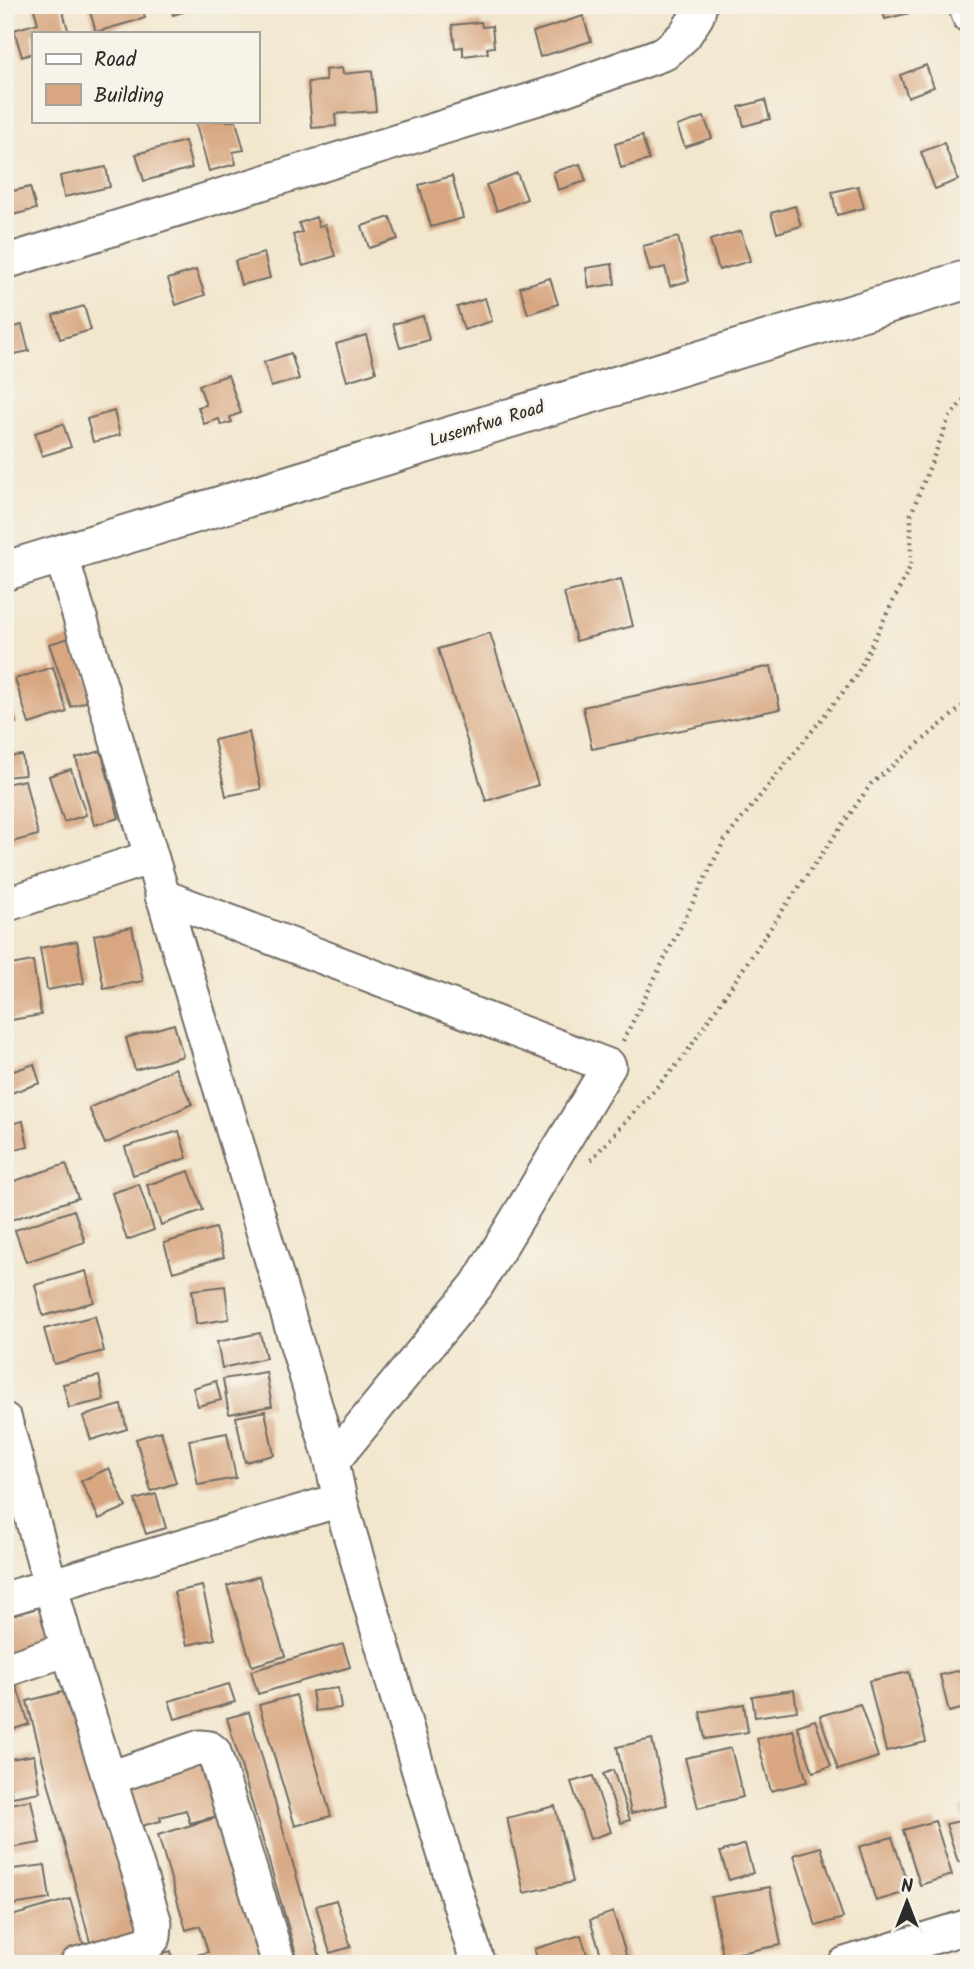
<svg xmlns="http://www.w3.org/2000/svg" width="974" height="1969" font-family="Kalam,sans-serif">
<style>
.building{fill:#d8a782}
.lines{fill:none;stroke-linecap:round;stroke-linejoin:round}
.minor-casing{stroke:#716c64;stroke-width:37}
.tertiary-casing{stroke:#716c64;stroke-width:42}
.path{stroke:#716c64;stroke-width:4.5;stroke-dasharray:2 5;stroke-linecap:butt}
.minor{stroke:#fff;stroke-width:33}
.tertiary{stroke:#fff;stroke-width:38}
.labels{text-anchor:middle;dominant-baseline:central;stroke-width:5;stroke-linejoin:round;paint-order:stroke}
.street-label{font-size:18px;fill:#2b2b2b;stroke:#f7f3e8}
</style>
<rect width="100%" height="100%" fill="#f7f3e8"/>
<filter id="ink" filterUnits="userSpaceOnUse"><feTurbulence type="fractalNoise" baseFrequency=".0143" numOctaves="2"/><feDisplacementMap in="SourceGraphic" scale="14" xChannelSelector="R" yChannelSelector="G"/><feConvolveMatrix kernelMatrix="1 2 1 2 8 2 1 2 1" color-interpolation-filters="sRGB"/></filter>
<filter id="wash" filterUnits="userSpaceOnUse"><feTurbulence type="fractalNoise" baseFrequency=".00686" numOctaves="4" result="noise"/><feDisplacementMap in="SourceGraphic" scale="28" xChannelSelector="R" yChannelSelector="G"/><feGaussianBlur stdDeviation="1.57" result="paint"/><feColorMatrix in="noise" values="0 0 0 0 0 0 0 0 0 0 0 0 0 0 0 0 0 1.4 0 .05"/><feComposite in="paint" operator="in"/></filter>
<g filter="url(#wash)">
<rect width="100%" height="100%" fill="#f2e6cd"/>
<g id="blocks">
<path class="building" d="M61 5 69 33H33V53L22 57 14 30 38 23 33 6Z
M88 5H142L145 18 96 32Z
M170 5H203V6L173 15Z
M881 5H907L909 13 885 19Z
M583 16 591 41 540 57 533 32Z
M481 22 482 27 492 26 494 47 487 48 488 53 463 56V47L455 48 452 25Z
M926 65 934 87 908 97 900 75Z
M342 68 343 74 372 71 376 111 335 114 336 126 312 128 308 82 326 81 325 70Z
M765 100 770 119 744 126 739 107Z
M704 117 712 138 685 147 677 126Z
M195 121H236L244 150 233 152 236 164 209 171Z
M642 136 649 160 621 168 615 144Z
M185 141 192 168 144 181 136 154Z
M944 143 958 180 935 189 921 152Z
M580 164 586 181 558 190 553 172Z
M106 167 110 187 64 197 60 176Z
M517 173 527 199 497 211 486 185Z
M452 176 463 218 431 227 419 185Z
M858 186 864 208 837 215 832 192Z
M30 187 36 209 5 217V193Z
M795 206 801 226 777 233 771 213Z
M316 217 319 226 325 225 335 256 303 266 293 235 302 232 299 223Z
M390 217 398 239 369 248 362 226Z
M741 231 750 261 719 270 710 240Z
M678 237 689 281 670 286 665 267 650 271 643 246Z
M264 253 270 278 241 285 235 261Z
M612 264 615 284 589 288 586 268Z
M196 270 205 295 176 305 168 279Z
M550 278 558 304 528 314 520 287Z
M485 298 492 321 464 330 457 307Z
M84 306 91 330 60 339 53 315Z
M423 316 429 340 400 348 393 324Z
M22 325 29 351 5 356V329Z
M366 335 376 372 347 381 336 344Z
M291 353 299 379 271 387 264 362Z
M228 375 241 413 230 417 232 422 221 425 219 419 204 424 198 407 206 405 199 385Z
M114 411 120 435 93 442 87 419Z
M63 424 71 447 42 456 35 433Z
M621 579 633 626 576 641 564 593Z
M490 633 538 785 486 801 438 649Z
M73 637 94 699 71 707 49 644Z
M771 666 780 709 592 749 583 707Z
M53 667 67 712 29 724 15 679Z
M5 679 16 723 5 725Z
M249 732 261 789 226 796 214 740Z
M101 751 119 818 94 825 76 758Z
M22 755 25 775 5 777V757Z
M71 769 86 815 64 822 49 776Z
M25 780 38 835 8 843 5 833V784Z
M132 927 143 981 104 989 94 935Z
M77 941 84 983 47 990 40 948Z
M33 961 41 1015 5 1021V966Z
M174 1024 183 1056 135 1070 126 1038Z
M34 1064 40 1083 5 1095V1074Z
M175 1068 192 1104 105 1144 89 1108Z
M23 1121 28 1147 5 1152V1125Z
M179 1131 187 1158 133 1175 125 1147Z
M66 1164 78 1198 11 1220 5 1203V1184Z
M189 1171 203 1210 161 1225 147 1185Z
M139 1184 154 1230 127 1240 112 1193Z
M74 1210 85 1242 26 1262 15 1230Z
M215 1228 224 1257 173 1272 164 1243Z
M86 1271 94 1302 43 1316 35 1285Z
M225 1286 229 1319 196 1324 192 1290Z
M95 1316 104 1351 54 1364 44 1329Z
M260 1333 266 1358 222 1368 217 1342Z
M266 1372 272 1406 229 1414 223 1379Z
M99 1376 104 1400 69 1408 63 1384Z
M216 1381 221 1400 198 1406 193 1388Z
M121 1405 127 1429 91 1440 83 1416Z
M265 1411 274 1455 245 1462 236 1417Z
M161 1431 176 1483 151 1491 136 1439Z
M227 1433 236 1478 198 1485 189 1440Z
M109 1468 126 1507 99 1519 81 1481Z
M156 1494 166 1528 146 1534 135 1500Z
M259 1576 285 1656 252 1666 227 1586Z
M202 1586 215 1639 187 1645 174 1592Z
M50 1604 63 1645 5 1664V1618Z
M343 1644 350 1667 258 1694 251 1671Z
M969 1668V1707L949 1712 940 1675Z
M909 1672 926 1742 886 1751 869 1681Z
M14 1678 29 1724 5 1732V1681Z
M229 1684 235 1702 175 1719 169 1701Z
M78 1688 144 1936 92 1950 27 1701Z
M338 1688 341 1708 315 1711 312 1691Z
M794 1690 797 1711 755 1717 752 1696Z
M296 1695 331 1816 295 1826 259 1705Z
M744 1704 748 1732 705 1739 700 1712Z
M860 1704 878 1757 838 1770 820 1716Z
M249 1712 322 1964H299L227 1718Z
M815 1720 831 1766 813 1772 797 1726Z
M793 1730 807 1782 771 1791 757 1739Z
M652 1739 667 1805 631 1813 617 1747Z
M731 1748 743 1797 698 1808 685 1758Z
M34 1755 40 1792 12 1797 5 1760Z
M211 1761 225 1814 190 1823 186 1810 160 1817 161 1821 137 1827 126 1785Z
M613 1770 630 1820 621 1823 603 1774Z
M593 1776 611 1832 590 1839 571 1782Z
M31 1800 40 1843 5 1849V1805Z
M555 1806 573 1882 524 1893 507 1818Z
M969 1806V1836H968L960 1809Z
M228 1814 272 1964H194L192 1956 208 1952 200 1926 186 1930 158 1835Z
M935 1821 952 1875 920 1885 903 1830Z
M960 1821 969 1848V1859L958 1862 946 1824Z
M892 1837 910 1891 876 1901 859 1847Z
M745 1844 753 1873 729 1880 720 1852Z
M821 1847 843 1918 816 1926 794 1855Z
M45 1865 50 1899 5 1906V1870Z
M770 1887 781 1945 723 1956 711 1897Z
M70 1899 85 1950 39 1964H5V1918Z
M336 1900 351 1947 330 1953 316 1906Z
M613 1912 629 1964H604L590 1920Z
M581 1935 590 1964H539L534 1949Z
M171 1951 174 1964H129V1963Z"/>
</g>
</g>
<g filter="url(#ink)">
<use href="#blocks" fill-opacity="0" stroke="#716c64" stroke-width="2"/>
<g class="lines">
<g class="minor-casing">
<path id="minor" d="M965 5 969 16
M5 262 548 95 665 53 684 36 697 16 700 5
M61 554 332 1462 340 1500 418 1768 478 1964
M162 896 609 1066 477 1285 332 1462
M5 905 151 857
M5 1420 68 1649 155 1923 154 1937 149 1943 77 1964
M5 1599 340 1500
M5 1670 68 1649
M110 1778 200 1747 209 1748 214 1752 279 1964
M845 1964 969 1926"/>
</g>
<g class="tertiary-casing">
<path id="tertiary" d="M5 571 969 279"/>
</g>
<path class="path" d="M623 1041 724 841 856 676 911 565V514L949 418 969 393
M591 1160 683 1058 780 914 871 784 969 701"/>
<use href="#minor" class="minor"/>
<use href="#tertiary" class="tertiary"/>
</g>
</g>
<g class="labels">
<g class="street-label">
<text transform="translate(487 425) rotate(-17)">Lusemfwa Road</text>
</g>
</g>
<rect width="974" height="1969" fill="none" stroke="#f7f3e8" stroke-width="28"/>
<rect x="32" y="32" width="228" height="91" fill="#f7f3e8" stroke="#a5a39c" stroke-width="2"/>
<rect x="46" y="54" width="35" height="10" fill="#ffffff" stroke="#a5a39c" stroke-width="2"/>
<text x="94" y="66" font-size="21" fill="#2b2b2b">Road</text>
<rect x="46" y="84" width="35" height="21" fill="#d8a782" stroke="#a5a39c" stroke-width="2"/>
<text x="94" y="102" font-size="21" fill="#2b2b2b">Building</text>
<g transform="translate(907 1902)" stroke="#f7f3e8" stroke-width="5" paint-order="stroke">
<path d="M0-5L12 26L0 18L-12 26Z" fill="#2b2b2b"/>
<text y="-10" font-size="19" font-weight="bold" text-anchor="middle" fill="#2b2b2b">N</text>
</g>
</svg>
